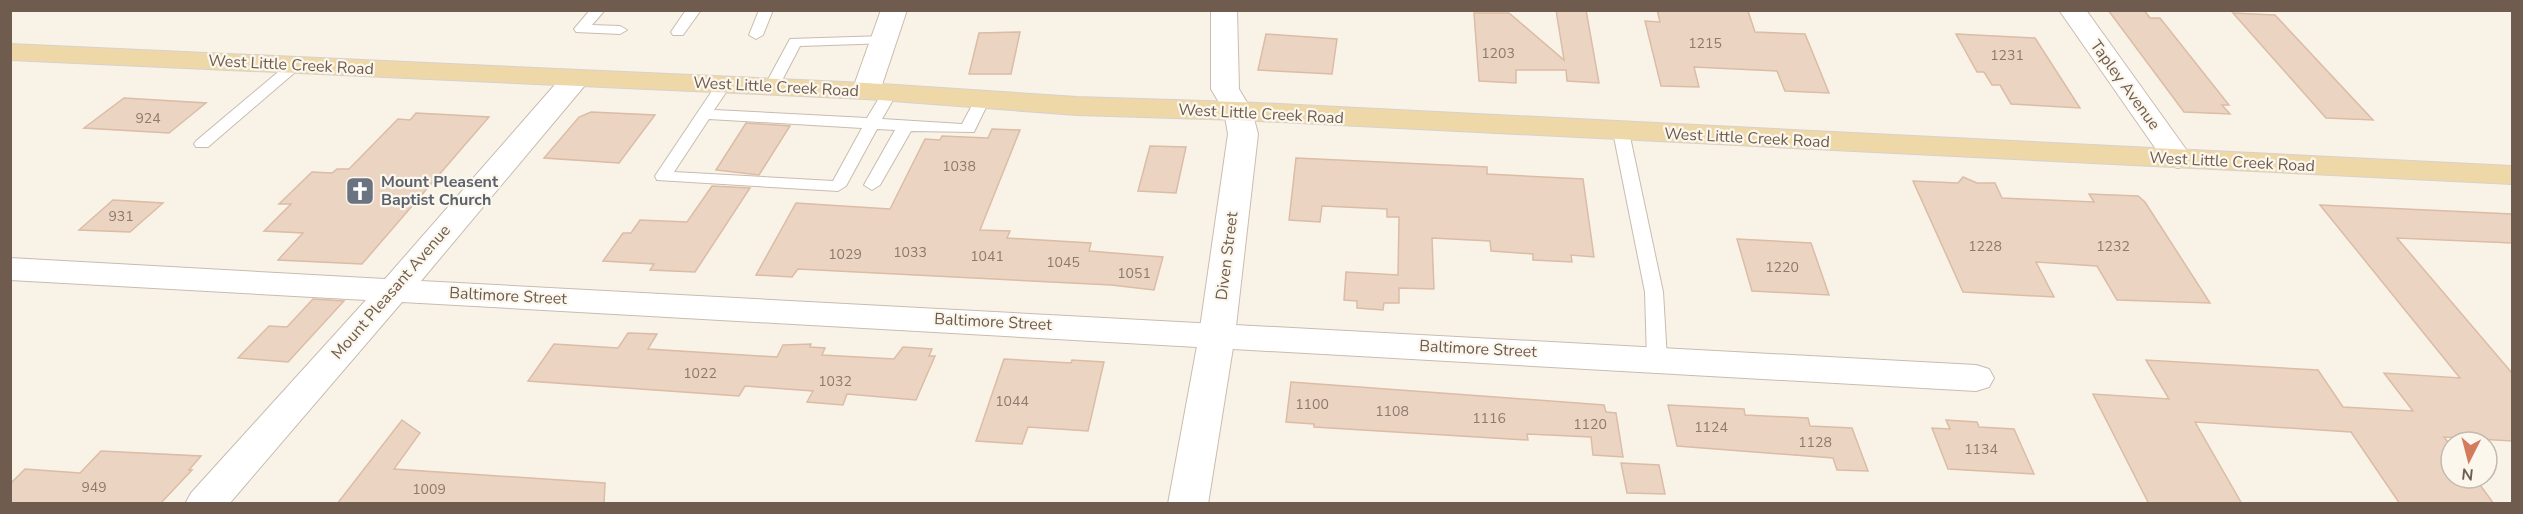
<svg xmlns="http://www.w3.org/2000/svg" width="2523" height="514" font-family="'Nunito Sans',sans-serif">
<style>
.building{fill:#ebd4c2;stroke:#dbbca5;stroke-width:1.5}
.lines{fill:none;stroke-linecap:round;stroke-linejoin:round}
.lane-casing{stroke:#c9bbaf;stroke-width:2}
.street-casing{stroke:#c9bbaf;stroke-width:2}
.secondary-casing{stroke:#ccbcad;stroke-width:2}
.primary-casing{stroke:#d7d1ce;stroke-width:2}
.lane{fill:#fff;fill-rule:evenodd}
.street{fill:#fff;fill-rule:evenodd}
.secondary{fill:#fff;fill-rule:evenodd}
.primary{fill:#efd8a8;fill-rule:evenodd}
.labels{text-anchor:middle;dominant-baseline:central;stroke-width:4.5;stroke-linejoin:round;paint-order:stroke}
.number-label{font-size:14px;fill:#8e7a6c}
.street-label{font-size:16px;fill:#6f5c4f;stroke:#fcf7ed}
.worship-label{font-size:16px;font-weight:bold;fill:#5b616d;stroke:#fcf7ed;text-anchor:start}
</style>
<rect width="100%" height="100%" fill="#f9f3e7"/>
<path class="building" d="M1556 10H1586L1599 83 1567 81 1566 70H1516V83L1479 81 1474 13H1509L1564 60Z
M1657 10 1748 11 1755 32 1805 34 1829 93 1785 91 1777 71 1694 67 1699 87 1661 86 1645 21 1660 22Z
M2108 10H2144L2150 18H2160L2229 105H2222L2230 114 2184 112Z
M2233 13 2275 15 2373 120 2326 118Z
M1020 32 1011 74H969L979 33Z
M1266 34 1337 39 1332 74 1258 70Z
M1956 34 2035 38 2080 108 2011 104 2000 85H1992L1984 72H1977Z
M124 98 206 103 169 133 84 128Z
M591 112 655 115 619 163 544 158 579 117Z
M416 113 489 117 362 264 278 260 303 233 264 231 291 204H279L312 172 332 173 337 169H349L398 119 410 120Z
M746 123 790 126 759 175 716 170Z
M992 129 1020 130 980 230 1010 231 1007 238 1091 243 1089 251 1163 257 1154 290 1111 285 798 269 792 277 756 275 796 203 890 209 925 139 940 140 942 136 988 138Z
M1150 146 1186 147 1176 193 1138 191Z
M1296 158 1487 167V174L1583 179 1594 257 1571 255 1572 262 1533 260V254L1491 251 1490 241 1432 238 1434 289 1399 288V303H1384L1383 310 1357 308V301L1344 300 1346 272 1398 275 1399 217H1387V209L1322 206 1320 222 1289 220Z
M1963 177 1977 183H1995L2002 198 2094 202 2089 194 2138 196 2145 202 2210 303 2117 300 2097 266 2036 262 2054 297 1963 292 1913 181 1958 183Z
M712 186 750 188 695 272 650 270 654 264 603 261 623 233H631L640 220 687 222Z
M113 200 163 203 130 232 79 230Z
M2320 205 2512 214V243L2397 238 2512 373V441L2444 437 2451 446V478H2475L2494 504H2400L2351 432 2195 422 2242 504H2149L2093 394 2169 399 2146 360 2318 370 2343 407 2413 411 2384 373 2460 378Z
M1737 239 1811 243 1829 295 1752 291Z
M313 299 344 301 288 362 238 358 269 326 287 327Z
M628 333 657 334 648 349 777 357 783 345 811 344 810 347 825 348 822 355 894 359 903 347 932 349 929 356H935L916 400 847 394 843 405 807 402 813 391 745 386 739 396 528 381 554 344 618 348Z
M1004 359 1071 363 1072 360 1104 362 1088 431 1028 427 1022 444 976 441Z
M1291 382 1604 405 1606 412 1616 413 1623 457 1593 455 1591 437 1527 434 1528 440 1314 427V424L1286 422Z
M1668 405 1744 409 1745 415 1808 418 1810 426 1852 428 1868 471 1837 470 1833 458 1677 446Z
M402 420 420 433 394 469 605 483 604 504H337Z
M1946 420 1977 422 1979 427 2014 429 2034 474 1948 469 1932 428 1950 429Z
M101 451 201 456 189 470H192L160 504H10V484L25 469 80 473Z
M1621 463 1659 465 1665 494 1627 493Z"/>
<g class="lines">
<g class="lane-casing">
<path id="lane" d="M590 10H605L592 25 620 26 627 30 620 34 576 32 574 29Z
M686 10H701L683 35H673L671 32Z
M759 10H773L763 35 756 39 749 35Z
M884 36 889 37 891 40 889 43 800 46 777 90 772 92 764 87 790 39Z
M295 60 300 62 303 65 300 68 208 147H196L194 144 196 141 290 62Z
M723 80 731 85 714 110 867 118 884 90 889 88 897 93 882 119 962 124 977 96H987L990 99 974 132 911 131 880 185 872 190 864 185 895 130 877 129 846 186 838 191 657 180 655 176 718 82ZM709 119 862 128 833 181 674 172Z
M1621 127 1629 132 1663 292 1667 359 1664 364H1650L1647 359 1645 292 1613 132Z"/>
</g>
<g class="street-casing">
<path id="street" d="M881 10H907L880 91 876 97 866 99 856 97 852 91Z
M2059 10H2086L2193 159 2189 165 2178 168 2167 165Z
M576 70 586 72 590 78 586 84 421 281 1976 365 1989 369 1994 378 1989 387 1976 391 402 302 229 504H185L191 493 366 300 10 280V258L385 279 566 72Z"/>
</g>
<g class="secondary-casing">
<path id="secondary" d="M1211 10H1237L1239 89 1252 111 1258 134 1235 335 1208 504H1168L1199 335 1228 134 1224 111 1211 89Z"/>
</g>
<g class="primary-casing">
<path id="primary" d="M10 44 866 83 1077 97 1238 102 2512 166V184L1238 120 1077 115 866 99 10 60Z"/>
</g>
<use href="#lane" class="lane"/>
<use href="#street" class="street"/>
<use href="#secondary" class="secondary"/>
<use href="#primary" class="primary"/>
</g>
<defs>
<g id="church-square" transform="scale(1.5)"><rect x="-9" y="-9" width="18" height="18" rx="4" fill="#6b7280" stroke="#fcf7ed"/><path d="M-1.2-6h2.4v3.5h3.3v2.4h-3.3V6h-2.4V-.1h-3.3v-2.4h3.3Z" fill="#fff"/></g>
</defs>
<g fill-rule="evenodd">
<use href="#church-square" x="360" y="191"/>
</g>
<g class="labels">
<g class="number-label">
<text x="1705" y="43">1215</text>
<text x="1498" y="53">1203</text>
<text x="2007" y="55">1231</text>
<text x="148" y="118">924</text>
<text x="959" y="166">1038</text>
<text x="121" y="216">931</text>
<text x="1985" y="246">1228</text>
<text x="2113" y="246">1232</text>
<text x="910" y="252">1033</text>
<text x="845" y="254">1029</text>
<text x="987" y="256">1041</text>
<text x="1063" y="262">1045</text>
<text x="1782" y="267">1220</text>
<text x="1134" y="273">1051</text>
<text x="700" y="373">1022</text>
<text x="835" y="381">1032</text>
<text x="1012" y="401">1044</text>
<text x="1312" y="404">1100</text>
<text x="1392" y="411">1108</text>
<text x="1489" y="418">1116</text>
<text x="1590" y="424">1120</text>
<text x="1711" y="427">1124</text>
<text x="1815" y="442">1128</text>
<text x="1981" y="449">1134</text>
<text x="94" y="487">949</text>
<text x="429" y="489">1009</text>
</g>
<g class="street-label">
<text transform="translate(291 65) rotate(3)">West Little Creek Road</text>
<text transform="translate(2125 85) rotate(54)">Tapley Avenue</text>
<text transform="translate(776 87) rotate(3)">West Little Creek Road</text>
<text transform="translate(1261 114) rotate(3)">West Little Creek Road</text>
<text transform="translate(1747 138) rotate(3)">West Little Creek Road</text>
<text transform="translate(2232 162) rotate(3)">West Little Creek Road</text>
<text transform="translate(1227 256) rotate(-83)">Diven Street</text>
<text transform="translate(391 292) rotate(-49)">Mount Pleasant Avenue</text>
<text transform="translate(508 296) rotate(3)">Baltimore Street</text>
<text transform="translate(993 322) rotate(3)">Baltimore Street</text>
<text transform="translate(1478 349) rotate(3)">Baltimore Street</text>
</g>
<g class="worship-label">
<text x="381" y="182">Mount Pleasent<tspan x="381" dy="18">Baptist Church</tspan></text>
</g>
</g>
<rect width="2523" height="514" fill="none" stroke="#6f5c4f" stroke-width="24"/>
<g transform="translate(2469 460) rotate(186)"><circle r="28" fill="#fcf7ed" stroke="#c4b9ae" stroke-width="1.5"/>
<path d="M0-4.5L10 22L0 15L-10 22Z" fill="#d37c5d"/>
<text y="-9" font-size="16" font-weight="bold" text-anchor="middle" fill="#6f5c4f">N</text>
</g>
</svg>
